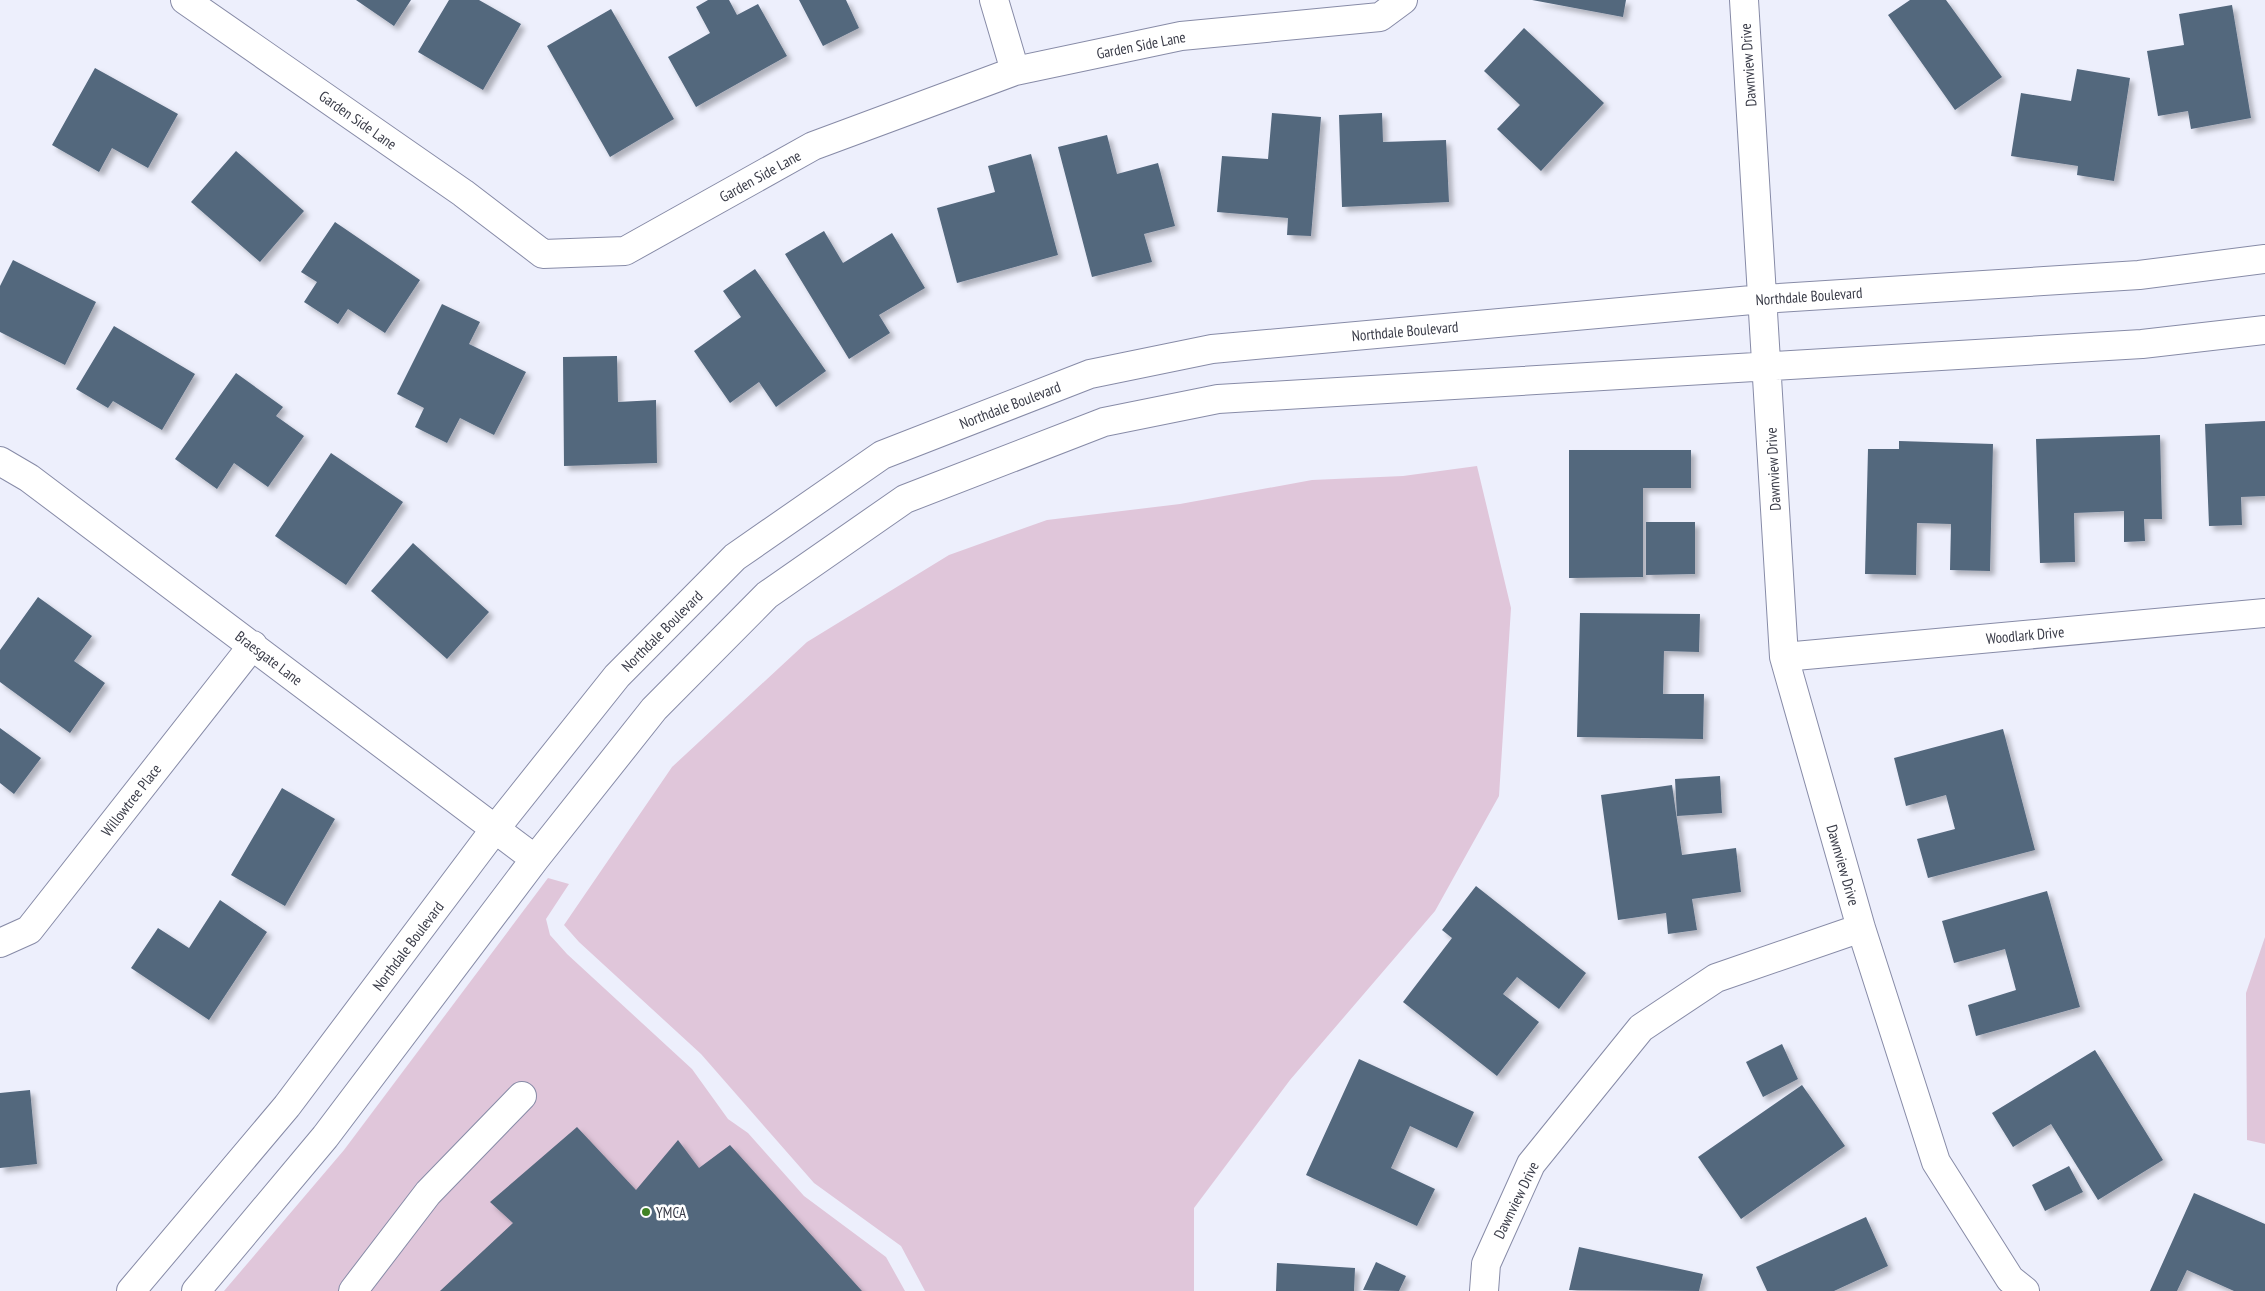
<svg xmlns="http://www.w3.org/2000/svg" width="2265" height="1291" font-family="'PT Sans Narrow',sans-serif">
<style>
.green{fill:#e0c6da}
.building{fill:#53677d;filter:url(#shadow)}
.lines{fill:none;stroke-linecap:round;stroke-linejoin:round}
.minor-casing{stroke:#878ba7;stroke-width:30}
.minor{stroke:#fff;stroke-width:28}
.poi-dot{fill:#418324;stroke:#fff;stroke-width:2}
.labels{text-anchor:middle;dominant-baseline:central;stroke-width:5;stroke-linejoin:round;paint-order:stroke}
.street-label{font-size:15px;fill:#3a3c48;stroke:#fff}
.poi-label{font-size:15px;fill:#3a3c48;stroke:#fff;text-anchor:start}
</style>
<defs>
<filter id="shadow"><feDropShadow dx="4.5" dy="4.5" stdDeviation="2.5" flood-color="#0004"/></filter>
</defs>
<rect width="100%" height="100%" fill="#edeffc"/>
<path class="green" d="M1477 466 1511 608 1499 796 1435 911 1290 1080 1194 1208V1291H925L901 1246 814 1183 701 1054 579 942 564 925 672 767 807 642 949 555 1047 520 1180 504 1312 480 1403 476Z
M548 878 569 884 546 919 550 935 567 954 692 1069 728 1119 748 1133 804 1196 886 1257 905 1291H224L344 1150Z
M2265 937V1144L2247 1140 2246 993Z"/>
<path class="building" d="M356 0H411L394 26Z
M449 0H479L521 24 483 90 418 52Z
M708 0H729L737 15 758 4 787 56 696 107 668 57 710 33 696 7Z
M799 0H846L859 28 823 46Z
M1532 0H1626L1623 17Z
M1910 0H1946L2002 77 1955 110 1888 15Z
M2232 5 2251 118 2191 129 2188 111 2158 116 2147 51 2184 45 2179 14Z
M611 9 674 119 610 157 547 46Z
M1524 28 1604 103 1541 171 1497 129 1520 105 1484 71Z
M95 68 178 114 148 168 112 148 99 172 52 145Z
M2077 69 2130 78 2114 181 2077 175 2078 166 2011 156 2021 93 2071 101Z
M1272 113 1321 117 1311 236 1287 235 1288 218 1217 212 1222 156 1268 159Z
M1382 113 1383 142 1446 140 1449 202 1342 207 1339 115Z
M1107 135 1117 174 1158 163 1175 226 1144 234 1152 262 1092 277 1058 147Z
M236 151 304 211 260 262 191 202Z
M1031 154 1058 255 957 283 937 208 995 192 988 166Z
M335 222 420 280 385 333 348 309 338 324 304 302 317 282 301 272Z
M824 231 843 263 892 233 925 288 879 315 890 333 849 359 785 254Z
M13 260 96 302 65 365 0 332V286Z
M755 269 826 371 776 407 759 382 730 403 694 351 741 317 723 291Z
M442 304 480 322 469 344 526 372 494 435 460 418 447 443 415 427 424 408 397 394Z
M114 326 195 374 162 430 113 401 108 408 76 389Z
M617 356 618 402 656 400 657 463 564 466 563 357Z
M236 373 283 407 276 416 304 436 268 487 234 463 217 489 175 459Z
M2265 421V496L2241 497 2242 525 2209 526 2205 424Z
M2160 435 2162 519H2144L2145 541 2124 542V511L2074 513 2075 562 2040 563 2036 439Z
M1899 441 1993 444 1990 571 1950 570 1951 524 1917 523 1916 575 1865 574 1868 449H1899Z
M1569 450H1691V488H1643V577L1569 578Z
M331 453 403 502 346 585 275 536Z
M1646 522H1695V574L1646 575Z
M413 543 489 612 447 659 371 591Z
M38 597 92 636 74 661 105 683 70 733 0 682V650Z
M1580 613 1700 614 1699 652 1664 651 1663 694H1704L1703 739 1577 737Z
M0 728 41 758 14 794 0 783Z
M2003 729 2035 850 1928 878 1917 839 1955 829 1946 795 1906 806 1894 758Z
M1720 776 1722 813 1677 816 1675 779Z
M1672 785 1682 855 1736 848 1741 892 1692 899 1697 930 1668 934 1666 913 1618 920 1601 795Z
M282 788 335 819 285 906 231 875Z
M1476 886 1586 973 1559 1009 1517 977 1503 994 1539 1022 1497 1076 1403 1002 1452 938 1442 930Z
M2047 891 2080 1007 1976 1036 1968 1005 2016 990 2005 949 1954 963 1942 921Z
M220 900 267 932 209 1020 131 968 158 928 189 948Z
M1782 1044 1798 1079 1763 1097 1746 1062Z
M2095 1050 2163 1160 2098 1200 2051 1124 2013 1147 1992 1113Z
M1359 1059 1474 1112 1457 1148 1410 1126 1391 1168 1435 1189 1417 1226 1306 1175Z
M1802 1085 1845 1146 1741 1219 1698 1157Z
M30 1090 37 1164 0 1168V1093Z
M577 1127 636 1190 678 1140 699 1168 730 1145 862 1291H440L513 1223 490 1202Z
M2069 1166 2083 1192 2045 1211 2032 1185Z
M2194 1193 2265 1224V1291H2234L2187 1270 2177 1291H2150Z
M1866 1217 1888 1266 1834 1291H1767L1756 1267Z
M1579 1247 1703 1274 1699 1291 1569 1290Z
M1376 1262 1406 1276 1399 1291 1363 1290Z
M1277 1263 1355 1268 1354 1291H1276Z"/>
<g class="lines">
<g class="minor-casing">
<path id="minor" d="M185 0 463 193 543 254 625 251 813 146 1015 71 1181 36 1380 17 1403 0
M994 0 1015 71
M1744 0 1784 657 1861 928 1936 1162 2010 1279 2025 1291
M0 461 29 478 535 859
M1784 657 2265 613
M0 943 29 930 253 645
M131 1291 287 1106 495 829 617 676 735 557 882 455 1090 374 1212 349 1763 299 2139 275 2265 259
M196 1291 325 1137 535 859 654 709 767 595 905 499 1104 422 1218 399 2142 344 2265 330
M353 1291 428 1193 522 1096
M1484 1291 1486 1264 1531 1164 1641 1028 1716 978 1861 928"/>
</g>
<use href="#minor" class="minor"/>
</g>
<circle class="poi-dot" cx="646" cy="1212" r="5"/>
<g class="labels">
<g class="street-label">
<text transform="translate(1141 45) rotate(-11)">Garden Side Lane</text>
<text transform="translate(1748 65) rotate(-94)">Dawnview Drive</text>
<text transform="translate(358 120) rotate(35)">Garden Side Lane</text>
<text transform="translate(760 176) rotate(-29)">Garden Side Lane</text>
<text transform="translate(1809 296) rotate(-4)">Northdale Boulevard</text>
<text transform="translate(1405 331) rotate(-5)">Northdale Boulevard</text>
<text transform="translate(1010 405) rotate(-21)">Northdale Boulevard</text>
<text transform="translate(1773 469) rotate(-93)">Dawnview Drive</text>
<text transform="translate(662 631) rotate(-45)">Northdale Boulevard</text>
<text transform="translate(2025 635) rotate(-5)">Woodlark Drive</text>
<text transform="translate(269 658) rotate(37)">Braesgate Lane</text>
<text transform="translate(131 800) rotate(-52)">Willowtree Place</text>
<text transform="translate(1843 865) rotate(74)">Dawnview Drive</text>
<text transform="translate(408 946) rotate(-53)">Northdale Boulevard</text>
<text transform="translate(1516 1200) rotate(-64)">Dawnview Drive</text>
</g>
<g class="poi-label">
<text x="656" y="1212">YMCA</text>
</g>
</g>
</svg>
